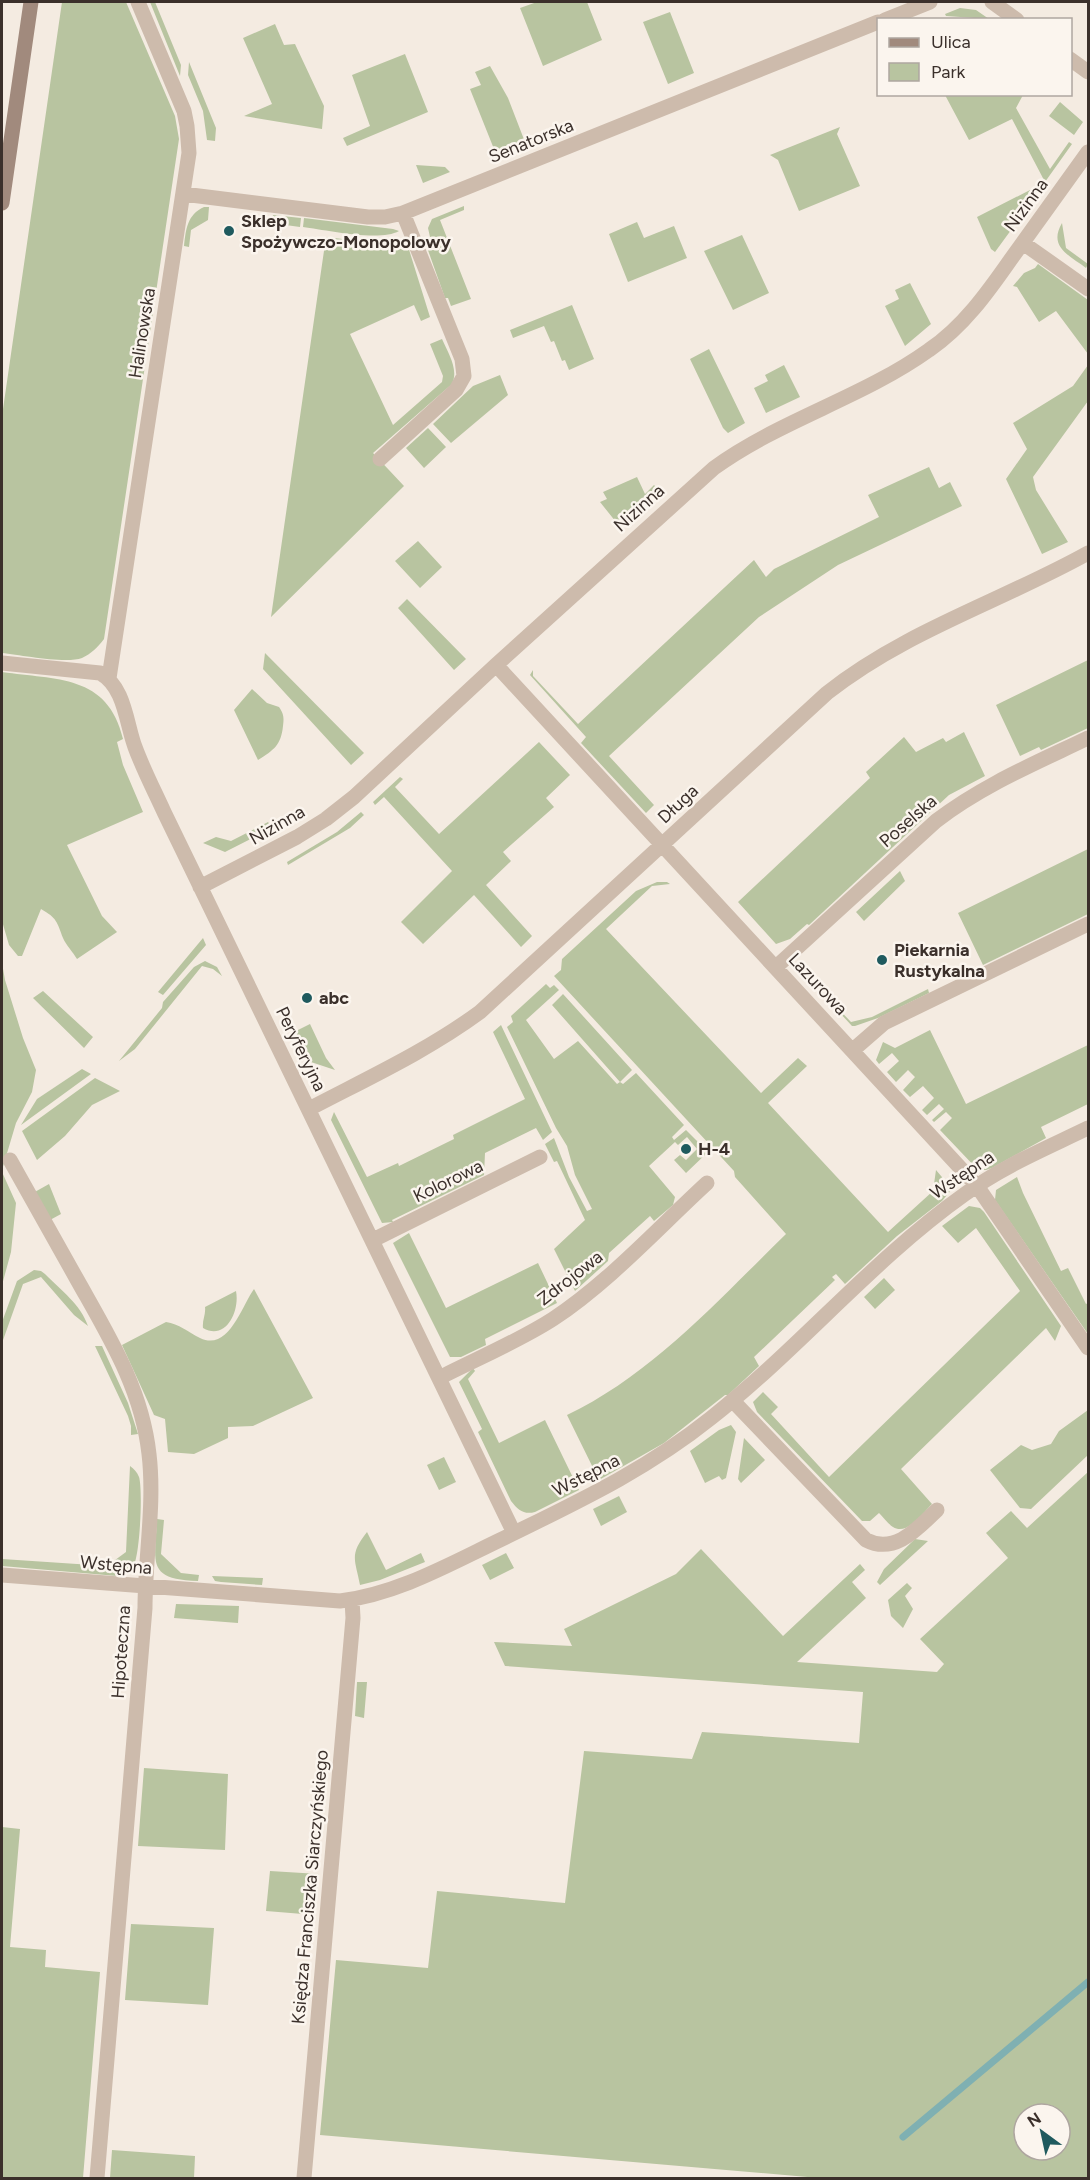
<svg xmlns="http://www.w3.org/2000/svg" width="1090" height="2180" font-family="Figtree,sans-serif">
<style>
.green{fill:#b8c4a0;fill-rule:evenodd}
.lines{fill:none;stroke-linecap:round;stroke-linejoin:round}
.stream{stroke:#7fb0b2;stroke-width:7}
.minor{stroke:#cdbbac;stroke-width:15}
.secondary{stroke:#a18a7d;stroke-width:15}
.poi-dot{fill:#1f5a5e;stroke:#fbf5ee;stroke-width:2}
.labels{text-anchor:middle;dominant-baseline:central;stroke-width:5;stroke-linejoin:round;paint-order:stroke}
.street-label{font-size:18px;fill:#3b302b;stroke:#fbf5ee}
.poi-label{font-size:18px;font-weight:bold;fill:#3b302b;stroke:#fbf5ee;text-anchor:start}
</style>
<rect width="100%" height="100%" fill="#f4ebe1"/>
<path class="green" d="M62 2H126L175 116 179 139 104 639C98 647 91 654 82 658 66 664 21 655 2 653V416Z
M150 2H155L181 65 180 76Z
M537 2H587L602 40 543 66 520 8Z
M960 8 976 10 989 19 946 16 945 14Z
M670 12 694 73 668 84 643 22Z
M275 24 284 45 295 44 324 106 322 129 244 116 272 104 243 38Z
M405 54 428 112 347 146 343 138 370 126 352 75Z
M189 62 216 128 215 141 207 140 203 111 188 75Z
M490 66 508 98 525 142 496 154 470 89 481 85 475 72Z
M945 95H1023L1016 108 1050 169 1069 142 1072 144 1045 182 1012 119 969 140Z
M1060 102 1083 122 1074 135 1049 116Z
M840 127 837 134 860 186 799 211 778 160 770 155Z
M416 165 445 167 450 172 423 183Z
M1030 190 1035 197 995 252 991 249 977 217Z
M464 206V210L440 220 471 299 451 306 448 298H445L424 239 430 237 428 228 432 219Z
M204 207H209L208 220 191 230 189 247 184 246C186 229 187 215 204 207Z
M273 215 301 218 300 227 271 223Z
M304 218 393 229 399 231C380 242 326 230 303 227Z
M637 222 644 238 674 226 687 258 628 282 609 234Z
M1062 223 1066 248 1088 264 1086 268C1069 255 1048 247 1062 223Z
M742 235 769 293 733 310 704 251Z
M326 237 375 243 406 240 430 317 421 321 414 305 350 334 393 425 442 382 443 376 430 344 442 339C448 353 459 369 452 384L373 453 404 486 271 617Z
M1038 264 1088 300V354L1056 311 1039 322 1017 287 1013 286 1024 273 1035 268Z
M910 283 931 324 905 346 885 306 899 299 895 290Z
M572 305 594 359 569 370 565 360 562 361 554 341 551 342 544 326 513 338 510 330Z
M709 349 745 423 728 433 723 428 690 359Z
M784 365 800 397 766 413 754 388 768 381 765 375Z
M1088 365V401L1033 477 1036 490 1068 542 1042 554 1006 479 1027 449 1013 423 1073 386Z
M500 375 508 395 451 443 433 424 473 386Z
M428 428 446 447 424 468 406 448Z
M929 467 939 488 950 482 962 506 838 565 759 617 609 756 654 805 646 813 581 743 586 737 530 675 533 670V676L578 724 754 560 766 577 774 569 879 517 868 495Z
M637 477 645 494 654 485 660 491 620 527 600 502 607 499 603 492Z
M418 541 442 567 420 588 395 561Z
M407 599 466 659 454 670 398 608Z
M265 653 364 753 351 765 263 669Z
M1088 660V728L1041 750 1039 747 1020 756 996 705Z
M2 672C56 680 108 674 123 739L117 742 123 765 143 812 67 845 102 916 117 932 77 959C73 952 66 945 63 938 57 922 57 918 41 909L22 956H18L9 945 2 921Z
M252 689 267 703 279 707C284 714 284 718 283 726 281 745 274 750 258 760L234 710Z
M964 732 985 776 949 795 809 925 807 924 790 939 776 944 738 902 870 778 866 772 904 737 916 752 943 738 946 742Z
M539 742 570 775 546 798 554 807 503 852 511 861 486 885 532 936 521 947 474 895 423 944 401 922 452 871 384 797 375 805 373 802 400 777 403 779 395 787 439 834Z
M361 812 364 815 350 828 288 865 287 862 337 832Z
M268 822 272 828 225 852 203 843 216 837 231 841Z
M1088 849V914L983 965 958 913Z
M900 871 905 881 864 921 856 912Z
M657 882H667L670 884 652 886 606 929 761 1093 798 1058 807 1066 768 1103 888 1232 933 1191 936 1170 952 1189 942 1201 897 1236 845 1284 836 1274 832 1277 835 1280 754 1357 759 1366 728 1395H725L664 1443 599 1480 567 1415C653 1374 719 1299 786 1234L735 1177 734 1171 554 976 561 970 562 959 636 891Z
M203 938 206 945 163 995 158 992Z
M205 961 217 967 222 976 213 969 202 966 135 1049 119 1061 162 1008 163 1002 194 967Z
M2 963 5 980 23 1038 36 1070 32 1092 16 1123 2 1170Z
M546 984 550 988 554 985 559 990 526 1020 554 1059 578 1041 617 1084 620 1082 552 1005 563 994 632 1070 620 1082 623 1084 636 1073 684 1125 672 1137 674 1140 686 1130 708 1152 686 1173 674 1160 680 1155 686 1160 697 1149 687 1137 678 1145 675 1142 649 1166 675 1197 673 1205 654 1221 650 1216 609 1253 608 1261 575 1291 554 1249 585 1220 557 1161 554 1162 545 1144 554 1138 569 1177 587 1211 592 1209 575 1175 567 1146 556 1128 507 1027 513 1022 511 1016Z
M928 989 929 993 878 1018 855 1026H852L827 999 828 998 851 1022 872 1017Z
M43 991 93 1037 84 1048 33 998Z
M310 1024 326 1058 335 1070 308 1061 294 1032Z
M501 1025 552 1132 543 1140 536 1128 485 1153 484 1175 392 1220 393 1222 382 1223 331 1120 334 1112 367 1177 398 1163 399 1166 454 1139 453 1135 525 1099 493 1032Z
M930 1030 966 1104 1088 1045V1104L1041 1127 1046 1138 992 1168 986 1170H978L940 1130 952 1118 946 1112 934 1122 932 1120 944 1109 939 1104 927 1115 922 1110 934 1098 923 1086 910 1097 903 1090 915 1077 908 1070 896 1082 887 1072 899 1061 892 1053 879 1064 876 1060 883 1042 895 1048Z
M82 1069 91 1074 21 1125 37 1099Z
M95 1078 120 1091 92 1105 65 1136 37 1160 22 1131Z
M2 1172 16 1203 11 1252 2 1285Z
M1017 1177 1023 1193 1061 1271 1068 1268 1086 1304 1088 1303V1334L995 1200 996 1190Z
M49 1184 61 1214 50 1220 33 1193Z
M969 1206 980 1208 984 1212 1061 1326 1055 1341 1046 1328 901 1469 932 1504C923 1513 907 1536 893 1527 888 1524 883 1517 879 1513L870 1521H862L757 1412 753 1402 763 1392 778 1407 771 1414 829 1477 1020 1291 976 1228 958 1243 942 1226Z
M409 1233 446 1308 538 1263 557 1303 485 1339 486 1345 461 1357H450L393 1243Z
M34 1270 41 1271 45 1274C61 1290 81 1305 88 1326L74 1315 41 1277 23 1284 2 1343V1322L17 1281Z
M884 1278 895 1290 875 1309 864 1297Z
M254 1289 313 1398 253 1426 228 1427V1438L194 1454 168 1452 165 1419 154 1415 122 1345 166 1322C179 1324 188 1332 200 1338 229 1352 242 1305 254 1289Z
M236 1291C240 1311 226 1341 203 1328 202 1320 206 1315 205 1307Z
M95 1346H102L128 1403 138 1434 131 1435V1426L128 1416Z
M473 1368 475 1371 468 1379 499 1443 545 1420 579 1490 535 1512C524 1515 518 1510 511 1501L478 1432 482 1429 459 1382Z
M1088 1410V1455L1031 1509 1020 1508 990 1470 1021 1445 1032 1450 1051 1444 1059 1431Z
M731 1425 736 1432 726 1478 722 1480 719 1476 705 1483 690 1451 719 1430Z
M744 1438 765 1460 741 1483 738 1479Z
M444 1457 456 1482 439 1490 427 1465Z
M130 1466C134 1469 137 1472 139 1477 143 1489 140 1557 133 1567 129 1572 123 1575 117 1576L2 1566V1559L107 1566 126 1552Z
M1088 1472V2178H819L320 2135 336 1960 428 1968 437 1891 565 1903 584 1751 692 1759 702 1732 859 1743 863 1692 505 1666 494 1642 572 1646 564 1629 676 1574 701 1549 783 1636 860 1564 865 1570 852 1582 866 1598 797 1662 937 1672 944 1664 920 1639 1008 1558 986 1533 1011 1511 1027 1528ZM1024 2114H1060V2150H1024Z
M619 1496 627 1512 601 1526 593 1509Z
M157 1519 164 1520 161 1554 181 1573 199 1575 198 1581C146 1579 155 1563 157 1519Z
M367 1532 386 1570 421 1553 425 1562 380 1580 360 1585C355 1559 349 1555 367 1532Z
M915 1539 928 1541 880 1585 877 1582 884 1569Z
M506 1553 514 1568 490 1580 482 1565Z
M212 1576 263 1578 262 1585 221 1582 215 1581Z
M907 1583 912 1588 905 1596 913 1609 903 1628 891 1616 888 1600Z
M176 1604 239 1606 238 1623 174 1618Z
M357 1682H367L364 1718 355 1716Z
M144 1768 228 1774 225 1850 138 1846Z
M2 1827 20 1829 10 1947 46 1950 45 1967 100 1972 83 2178H2Z
M270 1871 319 1874 315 1915 266 1911Z
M131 1924 214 1928 208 2005 125 2000Z
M112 2150 195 2156 194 2178H110Z"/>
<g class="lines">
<path class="stream" d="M903 2137 1088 1982"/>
<path class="minor" d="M992 2 1017 20
M885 20 930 2
M1070 59 1088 72
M183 194 368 217H385L403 213 878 22
M1023 243 1088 289
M380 459 456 390 464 376 462 359 403 213
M2 663 100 673C125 687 126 723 135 747 143 769 154 790 164 812L514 1533
M496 665 977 1186 1088 1348
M109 678 189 153 187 126 184 111 138 2
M200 887 297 837 326 819 354 797 496 665 714 468C780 420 862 398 929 350 963 327 988 292 1011 259 1037 223 1063 187 1088 152
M776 967 936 821C983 785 1036 763 1088 738
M853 1050 884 1023 1088 924
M309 1109C368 1078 427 1051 480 1012L827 693C905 631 1002 601 1088 553
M10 1160C33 1201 56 1242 79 1283 110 1338 142 1390 149 1454 155 1504 145 1558 145 1608L97 2178
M373 1240 540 1157
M439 1378C476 1359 519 1341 553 1319 609 1282 658 1228 707 1183
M733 1401 866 1540C895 1555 918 1528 937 1510
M2 1575 340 1601C397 1594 448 1565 500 1540 575 1503 645 1471 711 1418 800 1348 872 1260 965 1194 1003 1166 1047 1148 1088 1128
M304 2178 353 1618 352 1600"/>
<path class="secondary" d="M2 203 31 2"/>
</g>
<g class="poi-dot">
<circle cx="229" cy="231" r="6"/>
<circle cx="882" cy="960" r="6"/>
<circle cx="307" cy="998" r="6"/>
<circle cx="686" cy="1149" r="6"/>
</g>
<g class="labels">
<g class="street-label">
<text transform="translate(531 141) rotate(-22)">Senatorska</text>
<text transform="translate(1026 205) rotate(-54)">Nizinna</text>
<text transform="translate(142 333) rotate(-81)">Halinowska</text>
<text transform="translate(639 508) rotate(-42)">Nizinna</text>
<text transform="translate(678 804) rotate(-43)">Długa</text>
<text transform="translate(908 821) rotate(-41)">Poselska</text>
<text transform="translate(277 825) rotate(-30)">Nizinna</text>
<text transform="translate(818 984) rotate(47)">Lazurowa</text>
<text transform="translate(301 1049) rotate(64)">Peryferyjna</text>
<text transform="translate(962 1175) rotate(-34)">Wstępna</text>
<text transform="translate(448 1181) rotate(-26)">Kolorowa</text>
<text transform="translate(570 1278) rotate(-38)">Zdrojowa</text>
<text transform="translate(586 1475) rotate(-27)">Wstępna</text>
<text transform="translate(116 1565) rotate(5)">Wstępna</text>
<text transform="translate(121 1652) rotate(-86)">Hipoteczna</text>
<text transform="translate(310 1887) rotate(-85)">Księdza Franciszka Siarczyńskiego</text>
</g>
<g class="poi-label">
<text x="241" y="221">Sklep<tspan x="241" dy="21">Spożywczo-Monopolowy</tspan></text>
<text x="894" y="950">Piekarnia<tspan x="894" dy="21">Rustykalna</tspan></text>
<text x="319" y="998">abc</text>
<text x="698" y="1149">H-4</text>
</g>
</g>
<rect width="1090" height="2180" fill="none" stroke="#3b302b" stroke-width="6"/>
<rect x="877" y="18" width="195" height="78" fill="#fbf5ee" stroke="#aea6a0" stroke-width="1.5"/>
<rect x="889" y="38" width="30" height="9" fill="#a18a7d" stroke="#aea6a0" stroke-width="1.5"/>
<text x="931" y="48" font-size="18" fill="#3b302b">Ulica</text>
<rect x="889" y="63" width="30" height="18" fill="#b8c4a0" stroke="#aea6a0" stroke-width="1.5"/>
<text x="931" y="78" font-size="18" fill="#3b302b">Park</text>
<g transform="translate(1042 2132) rotate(327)"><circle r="28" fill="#fbf5ee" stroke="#aea6a0" stroke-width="1.5"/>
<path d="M0-4.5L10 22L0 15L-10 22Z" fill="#1f5a5e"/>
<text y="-9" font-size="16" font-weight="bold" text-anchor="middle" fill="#3b302b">N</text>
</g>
</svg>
